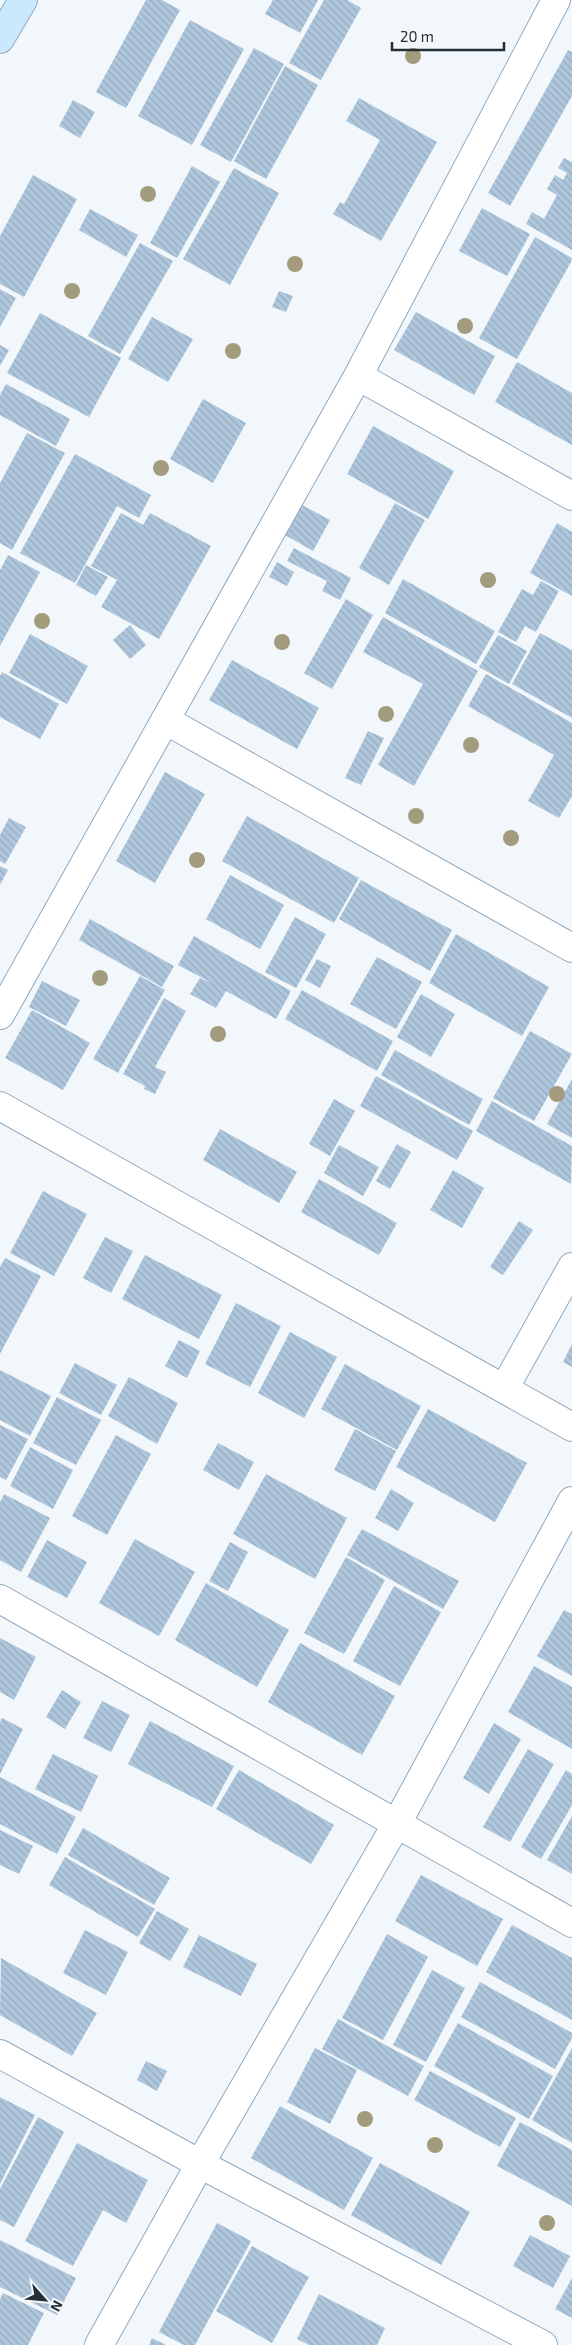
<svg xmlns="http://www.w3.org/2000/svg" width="572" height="2345" font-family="'Exo 2',sans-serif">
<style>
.building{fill:url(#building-back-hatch)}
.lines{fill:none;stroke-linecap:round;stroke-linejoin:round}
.street-casing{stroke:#92a9be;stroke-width:30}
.secondary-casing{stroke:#92a9be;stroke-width:30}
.street{stroke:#fff;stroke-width:28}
.secondary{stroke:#cae8fe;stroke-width:28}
.tree{fill:#a39c7c}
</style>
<defs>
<pattern id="building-back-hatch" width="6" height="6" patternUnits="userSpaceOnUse" patternTransform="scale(1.25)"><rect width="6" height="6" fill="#afc7dd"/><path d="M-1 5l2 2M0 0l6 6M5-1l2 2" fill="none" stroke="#96abbe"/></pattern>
</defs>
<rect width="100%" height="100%" fill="#f2f7fb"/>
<path class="building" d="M146 0H162L180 10 126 108 96 92Z
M273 0H318L300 33 265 14Z
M324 0H347L361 8 321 80 289 63Z
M190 20 244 49 192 145 138 116Z
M254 48 284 64 231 162 200 145Z
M568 50 572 52V96L510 206 488 193Z
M285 66 318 85 266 179 234 161Z
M359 98 437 142 381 241 333 214 340 202 344 204 380 140 346 121Z
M73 100 95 112 80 138 59 126Z
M564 158 572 162V250L526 224 532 212 544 219 557 195 547 189 555 175 563 180 567 173 558 168Z
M192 166 220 182 177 258 150 243Z
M234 168 279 193 230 285 183 259Z
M33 175 77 199 24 297 0 284V236Z
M482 208 530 234 507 276 459 251Z
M90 209 138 235 126 257 79 230Z
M535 237 572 258V260L517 359 479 338Z
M140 243 173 261 120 354 88 336Z
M0 289 16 298 0 327Z
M279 291 293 296 286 312 272 307Z
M416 312 495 356 474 395 394 350Z
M40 313 121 358 89 417 7 373Z
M152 317 193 339 168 382 128 359Z
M0 345 9 350 0 366Z
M517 362 572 393V445L495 402Z
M6 384 70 419 56 446 0 415V395Z
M203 399 246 423 213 483 170 459Z
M373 426 454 471 428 519 347 474Z
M27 433 65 453 12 550 0 543V483Z
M75 454 151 495 139 518 117 506 75 583 20 553Z
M395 503 425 520 389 585 359 568Z
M302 505 330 520 313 551 285 535Z
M121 513 143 525 150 513 211 546 159 639 101 607 117 580 91 566Z
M557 523 572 532V596L530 573Z
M294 548 351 578 340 600 322 591 327 581 287 561Z
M8 555 40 572 0 646V570Z
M277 562 294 572 287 586 269 577Z
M86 565 108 577 96 596 76 585Z
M403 579 495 631 476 664 385 613Z
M541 581 559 591 536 632 525 626 516 642 498 632 522 589 533 595Z
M346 599 373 615 332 689 304 673Z
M383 617 478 671 414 786 378 765 423 684 363 652Z
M130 625 146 645 130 659 113 640Z
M540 633 572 650V718L512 684Z
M30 634 88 666 67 704 9 673Z
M498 635 527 651 509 684 479 667Z
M232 660 319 708 297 749 209 700Z
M2 672 59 704 40 739 0 717V676Z
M486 674 572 723V796L559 818 528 801 554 755 468 706Z
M368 731 384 738 361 785 345 778Z
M165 772 205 794 155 883 116 861Z
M247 816 359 878 334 923 222 861Z
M9 818 26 827 5 864 0 861V835Z
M0 866 8 870 0 885Z
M230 875 284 905 260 949 206 919Z
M361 880 452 930 430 971 339 919Z
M295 917 326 934 296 988 265 972Z
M90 919 174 966 162 987 79 940Z
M456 934 549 987 522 1036 429 983Z
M194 936 291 991 276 1019 226 991 216 1008 190 994 200 978 212 983 178 965Z
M377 957 422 982 396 1029 350 1004Z
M317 959 331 966 320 988 305 980Z
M140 976 165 990 118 1073 93 1059Z
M42 981 80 1000 66 1026 29 1007Z
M302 990 393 1041 377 1071 285 1019Z
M421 994 455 1014 431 1057 397 1037Z
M164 998 186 1011 155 1067 166 1072 155 1094 144 1089 145 1086 123 1074Z
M32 1010 90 1043 63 1090 5 1058Z
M530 1031 572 1054 534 1121 493 1098Z
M395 1050 483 1099 469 1125 381 1075Z
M376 1076 473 1131 457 1160 360 1106Z
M572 1079V1138L547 1124Z
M334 1099 355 1111 330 1156 309 1144Z
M492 1101 572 1146 571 1184 476 1131Z
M220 1129 297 1172 279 1203 203 1160Z
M397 1144 411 1152 390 1189 376 1181Z
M339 1145 379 1167 363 1196 324 1173Z
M453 1170 484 1188 462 1228 430 1210Z
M319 1179 397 1223 379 1255 301 1212Z
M43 1191 87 1214 54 1276 10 1253Z
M519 1221 533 1230 503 1275 490 1267Z
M105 1237 133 1251 111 1293 83 1278Z
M145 1255 222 1295 199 1339 122 1299Z
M5 1258 41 1276 0 1354V1267Z
M236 1303 281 1326 250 1387 205 1364Z
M290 1332 337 1357 304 1418 258 1393Z
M179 1340 200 1351 187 1378 165 1366Z
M572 1344V1367L563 1362Z
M75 1363 117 1385 101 1415 59 1393Z
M345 1364 421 1406 397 1450 321 1409Z
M0 1370 51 1396 30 1436 0 1420Z
M129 1377 178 1403 157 1444 108 1416Z
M57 1397 101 1420 76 1465 33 1443Z
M428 1409 527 1463 495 1522 396 1467Z
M0 1425 28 1439 6 1480 0 1477Z
M355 1429 396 1451 375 1491 334 1470Z
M116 1435 151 1454 107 1535 72 1516Z
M218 1443 254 1462 239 1490 203 1470Z
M30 1447 73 1470 53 1509 10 1486Z
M266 1474 347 1518 315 1579 233 1534Z
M391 1489 414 1503 398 1531 375 1518Z
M4 1494 50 1518 21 1572 0 1560V1502Z
M362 1529 459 1581 443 1609 347 1555Z
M135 1539 195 1572 159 1636 99 1603Z
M47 1540 87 1562 67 1598 27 1577Z
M230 1542 248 1552 228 1591 209 1581Z
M346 1557 385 1580 344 1654 304 1633Z
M206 1583 289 1630 257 1687 175 1640Z
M394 1586 441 1612 400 1686 353 1661Z
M564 1610 572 1614V1676L537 1656Z
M0 1638 36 1657 14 1700 0 1692Z
M300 1643 395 1696 362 1755 268 1702Z
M534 1666 572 1687V1749L508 1712Z
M62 1690 81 1702 65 1729 46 1717Z
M102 1701 130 1715 111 1752 83 1738Z
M2 1718 23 1729 0 1774V1722Z
M150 1721 234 1766 212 1807 128 1764Z
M494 1723 521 1739 489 1794 463 1778Z
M528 1749 554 1764 510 1842 483 1827Z
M53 1754 98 1776 81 1812 35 1789Z
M239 1770 334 1825 311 1864 216 1809Z
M566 1770 572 1774V1805L541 1859 521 1847Z
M0 1777 76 1817 57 1854 0 1824Z
M572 1816V1874L547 1860Z
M83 1828 170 1878 154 1905 68 1855Z
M0 1830 33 1846 19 1874 0 1865Z
M65 1857 155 1909 138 1937 49 1885Z
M421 1875 503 1919 477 1966 395 1921Z
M157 1911 189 1929 170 1961 139 1943Z
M512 1925 572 1958V2020L486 1972Z
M85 1930 128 1952 106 1995 63 1973Z
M387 1934 428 1957 383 2040 342 2018Z
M199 1935 257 1964 241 1996 183 1967Z
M1 1958 97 2013 72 2056 0 2015Z
M432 1970 465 1988 426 2062 393 2045Z
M480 1982 572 2033V2038L555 2069 461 2017Z
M338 2019 424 2066 408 2096 322 2049Z
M458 2023 553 2076 529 2119 434 2066Z
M315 2048 357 2070 330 2124 287 2102Z
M572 2048V2143L532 2120Z
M146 2061 167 2071 157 2091 137 2080Z
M430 2071 516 2118 500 2147 414 2100Z
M0 2097 35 2115 0 2184Z
M280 2106 373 2158 344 2210 251 2158Z
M38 2117 64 2132 14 2227 0 2220V2189Z
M520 2122 572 2150V2206L497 2166Z
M77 2143 148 2180 126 2223 103 2210 73 2266 25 2241Z
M380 2163 470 2212 441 2265 351 2215Z
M217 2223 251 2241 195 2345H184L159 2332Z
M530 2235 570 2256 553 2288 513 2266Z
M0 2240 76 2278 57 2315 0 2287Z
M252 2246 309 2277 272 2343 216 2311Z
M572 2278V2318L555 2309Z
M3 2293 44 2313 28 2345H0V2299Z
M319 2294 385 2328 377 2345H309L297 2339Z
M152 2338 166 2345H149Z"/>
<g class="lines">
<g class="street-casing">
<path id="street" d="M358 376 572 496
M165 720 572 948
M0 1015 358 376 556 0
M0 1106 572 1427
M504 1389 572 1267
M0 1599 572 1923
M0 2054 200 2164 543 2345
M99 2345 200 2164 396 1825 572 1501"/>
</g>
<g class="secondary-casing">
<path id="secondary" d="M0 39 23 0"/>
</g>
<use href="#street" class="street"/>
<use href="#secondary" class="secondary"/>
</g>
<g class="tree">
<circle cx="413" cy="56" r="8"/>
<circle cx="148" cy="194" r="8"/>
<circle cx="295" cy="264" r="8"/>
<circle cx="72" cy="291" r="8"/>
<circle cx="465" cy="326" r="8"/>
<circle cx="233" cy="351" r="8"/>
<circle cx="161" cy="468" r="8"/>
<circle cx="488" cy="580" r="8"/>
<circle cx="42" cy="621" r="8"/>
<circle cx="282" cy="642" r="8"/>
<circle cx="386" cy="714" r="8"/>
<circle cx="471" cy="745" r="8"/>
<circle cx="416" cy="816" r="8"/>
<circle cx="511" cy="838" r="8"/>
<circle cx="197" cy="860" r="8"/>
<circle cx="100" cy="978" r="8"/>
<circle cx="218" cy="1034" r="8"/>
<circle cx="557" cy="1094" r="8"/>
<circle cx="365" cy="2119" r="8"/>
<circle cx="435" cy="2145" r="8"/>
<circle cx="547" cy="2223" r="8"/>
</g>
<g transform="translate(45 2300) rotate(117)" stroke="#f2f7fb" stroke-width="4" paint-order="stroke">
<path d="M0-4L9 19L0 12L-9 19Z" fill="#252f37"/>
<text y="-8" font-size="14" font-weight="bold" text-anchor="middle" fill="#252f37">N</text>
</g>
<path d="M392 42v8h112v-8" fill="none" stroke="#252f37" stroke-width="2.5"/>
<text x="400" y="42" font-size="15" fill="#252f37" stroke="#f2f7fb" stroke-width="4" paint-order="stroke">20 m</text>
</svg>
